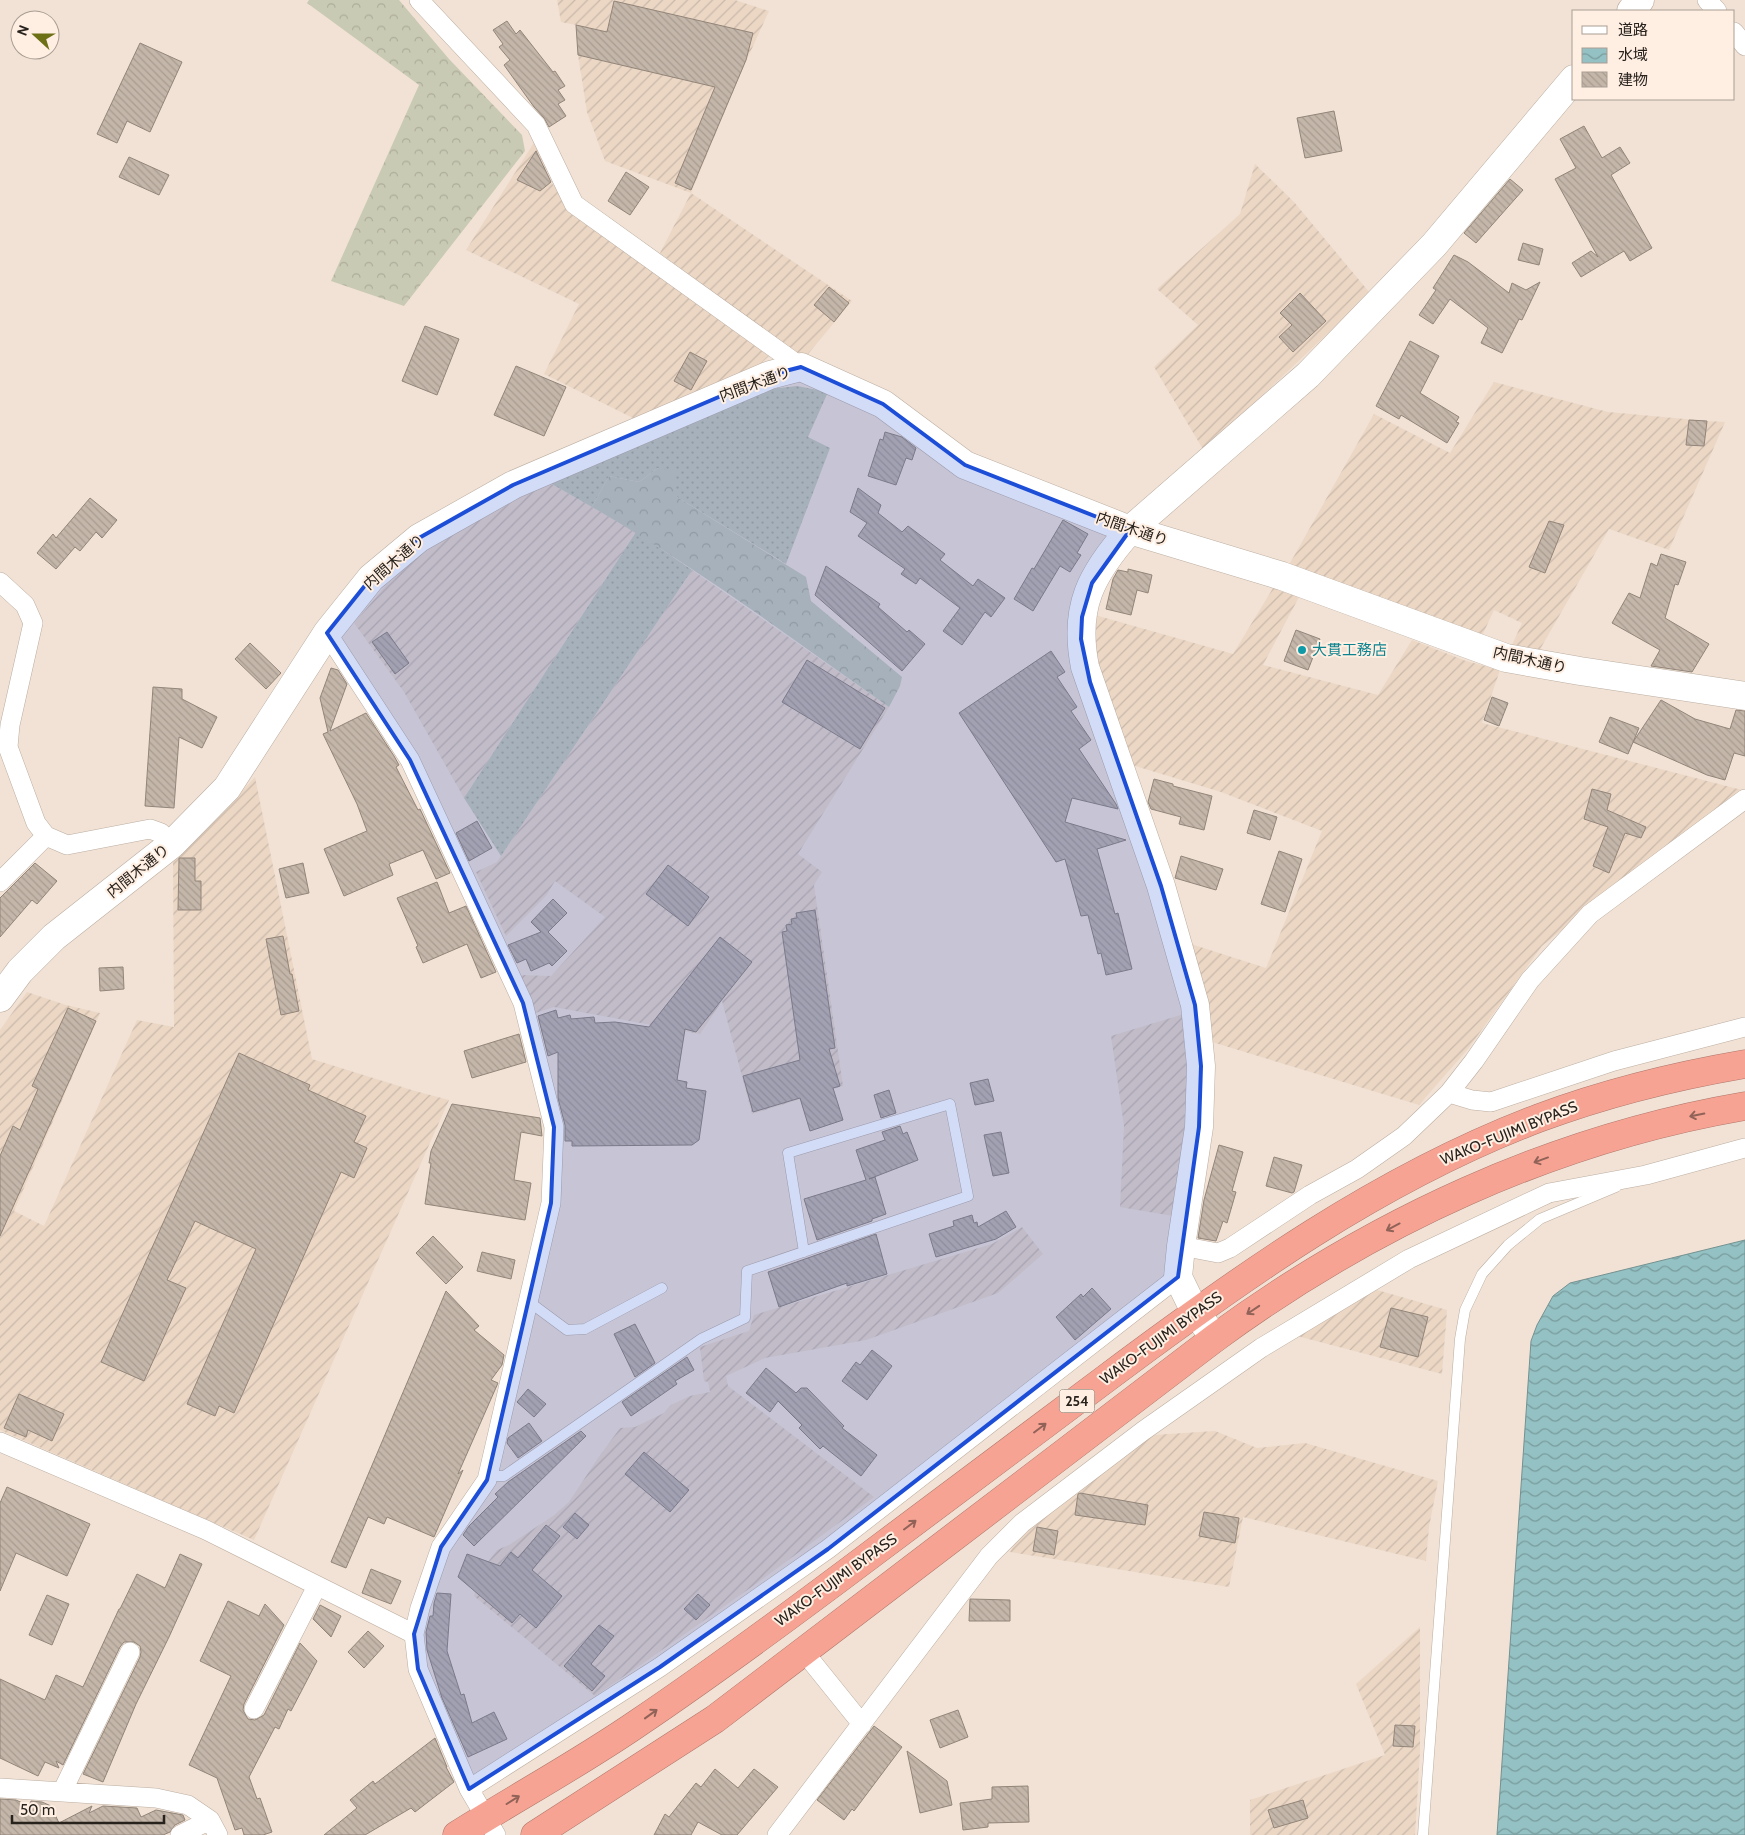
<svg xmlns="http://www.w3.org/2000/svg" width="1745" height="1835" font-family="Cabin,'Noto Sans JP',sans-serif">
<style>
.industrial{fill:url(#industrial-furrows)}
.grass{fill:url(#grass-dots)}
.forest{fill:url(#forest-crowns)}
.water{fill:url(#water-waves);stroke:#749191}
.building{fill:url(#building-back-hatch);stroke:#928579}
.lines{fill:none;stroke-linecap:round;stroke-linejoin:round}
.lane-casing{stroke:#bcaea1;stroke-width:11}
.street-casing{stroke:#bcaea1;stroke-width:20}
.secondary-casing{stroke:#bcaea1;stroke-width:29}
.highway-casing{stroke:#af766a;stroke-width:29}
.lane{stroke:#fff;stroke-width:10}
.street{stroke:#fff;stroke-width:19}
.secondary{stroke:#fff;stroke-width:28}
.highway{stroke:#f7a393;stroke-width:28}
.oneway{stroke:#906258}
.marked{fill:#1d4ed8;fill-opacity:0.2;stroke:#1d4ed8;stroke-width:4;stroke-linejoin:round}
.culture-dot{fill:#0f9aa8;stroke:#ffefe2;stroke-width:2}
.labels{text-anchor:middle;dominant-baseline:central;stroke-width:4;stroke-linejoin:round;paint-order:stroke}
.shield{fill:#ffefe2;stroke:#686058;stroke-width:1}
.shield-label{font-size:14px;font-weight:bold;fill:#28221d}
.street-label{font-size:15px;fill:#28221d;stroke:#ffefe2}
.culture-label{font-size:15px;fill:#0d838f;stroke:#ffefe2;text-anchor:start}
</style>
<defs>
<pattern id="industrial-furrows" width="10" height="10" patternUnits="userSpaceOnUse" patternTransform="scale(1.25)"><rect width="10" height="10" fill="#ecd7c5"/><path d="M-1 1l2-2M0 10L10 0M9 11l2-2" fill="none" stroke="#cab8a9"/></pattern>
<pattern id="grass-dots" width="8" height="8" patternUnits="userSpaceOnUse" patternTransform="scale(1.25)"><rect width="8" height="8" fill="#c9cab4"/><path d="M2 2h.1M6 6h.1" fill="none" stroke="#adad9a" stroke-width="1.8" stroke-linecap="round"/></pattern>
<pattern id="forest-crowns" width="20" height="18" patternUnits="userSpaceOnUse" patternTransform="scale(1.25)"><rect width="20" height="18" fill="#c9cab4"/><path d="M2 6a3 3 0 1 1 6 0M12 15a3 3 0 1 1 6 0" fill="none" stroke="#adad9a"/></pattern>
<pattern id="water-waves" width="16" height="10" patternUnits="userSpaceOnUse" patternTransform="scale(1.25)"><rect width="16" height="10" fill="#94c1c3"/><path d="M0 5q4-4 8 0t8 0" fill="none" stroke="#799c9e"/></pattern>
<pattern id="building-back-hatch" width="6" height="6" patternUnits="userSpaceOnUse" patternTransform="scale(1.25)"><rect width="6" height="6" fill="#c4b6a9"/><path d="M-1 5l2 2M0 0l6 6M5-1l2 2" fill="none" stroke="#a89c91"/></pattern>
</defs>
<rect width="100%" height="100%" fill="#f1e2d5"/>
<path class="industrial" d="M557 0H735L769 11 743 68 691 193 852 301 804 359 660 253 691 193 605 161 587 112 578 55 576 25 561 22Z
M535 141 551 182 566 202 769 356 755 369 635 419 544 374 579 304 466 250Z
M1255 164 1294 202 1370 293 1204 451 1154 367 1198 325 1157 289 1240 214Z
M1494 382 1608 412 1707 421 1725 422 1669 550 1609 529 1539 651 1512 645 1522 623 1494 610 1481 638 1289 565 1374 414 1450 453Z
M550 483 636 532 464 798 404 692 354 623 386 585 425 550 458 526Z
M692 570 889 707 798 854 822 872 814 885 843 1086 752 1114 722 1001 700 1034 554 1007 532 1014 520 975 551 976 605 917 555 881 546 896 506 936 476 872 497 862Z
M1273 588 1299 597 1263 665 1378 695 1412 640 1466 661 1500 670 1482 723 1742 790 1657 853 1542 946 1468 1049 1419 1105 1212 1042 1191 944 1266 968 1322 831 1221 792 1132 765 1094 658 1095 615 1233 654Z
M255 777 312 1059 415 1091 449 1100 254 1540 0 1430V1030L27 992 66 1005 100 1013 14 1211 44 1226 137 1020 174 1027 173 860 195 841Z
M1184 1014 1188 1052 1189 1119 1173 1216 1120 1207 1124 1126 1111 1036Z
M1022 1227 1043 1254 998 1293 866 1340 765 1358 726 1376 728 1386 874 1497 753 1586 642 1664 595 1696 474 1596 481 1571 497 1550 509 1545 553 1516 569 1502 598 1458 620 1428 635 1427 664 1413 671 1405 690 1396 710 1392 708 1382 704 1381 700 1347 749 1331 754 1315 992 1244Z
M1370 1288 1447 1310 1442 1374 1297 1336Z
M1215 1431 1257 1448 1305 1443 1438 1481 1429 1527 1426 1561 1243 1517 1229 1587 1010 1552 1019 1537 1076 1491 1153 1435Z
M1420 1627V1751L1415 1835H1250V1800L1385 1755 1356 1684Z"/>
<path class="grass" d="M797 386 828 392 808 437 830 448 786 564 677 497 658 468 639 482 609 476 592 507 550 483 763 390Z
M636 532 692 570 501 856 464 798Z"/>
<path class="forest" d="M309 0H399L449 59 522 135 525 151 404 306 331 281 419 85 307 3Z
M658 468 674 470 677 497 806 577 811 601 902 677 900 686 889 707C791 638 695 566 592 507L609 476 639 482Z"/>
<path class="water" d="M1745 1240V1835H1497L1531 1341 1537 1325 1553 1296 1570 1283Z"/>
<path class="building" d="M614 1 753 33 746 60 691 190 675 183 715 87 578 55 576 25 607 32Z
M507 21 516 34 520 30 553 72 555 71 565 86 558 90 565 100 558 104 566 116 549 127 544 118 534 107 504 65 510 60 499 47 503 44 493 30Z
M140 43 182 62 150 132 127 121 117 143 97 134Z
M1334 111 1342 151 1305 158 1297 118Z
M1584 126 1602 158 1620 147 1630 163 1611 175 1652 248 1630 261 1624 251 1581 277 1572 263 1591 251 1598 257 1555 179 1576 168 1560 139Z
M536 151 551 182 540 191 517 180Z
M129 157 169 175 159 195 119 177Z
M626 172 649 187 630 215 608 201Z
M1510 179 1523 190 1476 243 1464 233Z
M1523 243 1543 249 1539 265 1518 260Z
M1454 255 1468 262 1509 293 1512 283 1526 290 1540 282 1522 320 1519 319 1502 353 1481 343 1488 328 1450 299 1433 324 1419 315 1436 290 1433 288Z
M829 287 849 303 834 322 814 305Z
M1300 293 1326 321 1293 352 1279 337 1292 325 1280 313Z
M425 326 459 339 437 395 402 381Z
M1410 341 1439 356 1420 393 1459 417 1456 422 1459 423 1447 443 1401 415 1399 419 1376 406Z
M690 352 707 361 691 390 674 381Z
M516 366 566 387 544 436 494 415Z
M1689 420 1707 421 1704 446 1686 445Z
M885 432 902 437 916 448 912 460 906 458 896 485 868 476 880 439 883 440Z
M858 488 881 505 878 513 902 532 908 526 945 554 940 560 973 586 978 579 1005 598 991 617 985 612 962 645 943 631 960 608 920 578 916 584 901 574 905 569 858 536 867 523 850 512Z
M90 498 117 520 102 538 96 532 80 551 75 547 56 569 37 553 53 534 56 538Z
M1063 520 1088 534 1077 553 1081 555 1070 572 1060 566 1033 611 1014 599 1032 568 1034 569Z
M1549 521 1564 525 1545 573 1529 567Z
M1661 554 1686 562 1678 585 1675 584 1665 618 1709 644 1692 672 1651 666 1660 650 1612 623 1629 593 1640 598 1651 563 1657 566Z
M826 566 880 604 878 607 907 632 909 630 925 644 902 671 815 595Z
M1128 569 1152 575 1148 593 1137 590 1131 615 1106 609 1113 579 1118 570 1128 572Z
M1296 630 1320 639 1308 670 1284 661Z
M387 632 409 663 395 674 372 642Z
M250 643 281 673 266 689 235 659Z
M1051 651 1065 672 1057 677 1077 707 1071 711 1091 740 1079 749 1116 804 1118 809 1072 798 1065 822 1126 840 1097 849 1115 914 1118 913 1132 969 1106 975 1101 953 1098 954 1088 915 1081 916 1065 859 1056 862 959 713Z
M807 660 885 708 860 749 782 702Z
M331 668 338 670 347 684 330 731 366 713 394 756 399 765 396 767 418 810 420 809 450 873 436 879 423 850 389 864 393 875 344 896 324 849 367 831 357 804 323 734 328 732 320 698Z
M153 687 182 689V699L217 717 202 748 179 737 174 808 145 806Z
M1492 697 1508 703 1499 726 1484 720Z
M1661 700 1695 719 1730 729 1736 710 1745 711V756L1734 753 1725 780 1707 775 1633 742Z
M1610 717 1639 728 1628 754 1599 742Z
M1154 779 1173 784V786L1212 796 1204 830 1179 824 1181 817 1151 809 1148 802Z
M1592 789 1611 794 1607 810 1646 827 1641 838 1625 833 1609 873 1593 866 1608 827 1584 819Z
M1254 810 1277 817 1270 840 1247 833Z
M477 821 492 848 469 861 456 833Z
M1279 851 1302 859 1285 912 1261 904Z
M1181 856 1223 869 1216 890 1175 878Z
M179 858H195V881H201V910H178Z
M35 863 57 881 37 904 32 900 0 937V898Z
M303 863 309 893 286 898 279 869Z
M668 865 709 897 688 926 646 894Z
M437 882 449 913 466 906 496 972 481 978 467 944 423 963 416 947 418 946 397 898Z
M553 899 567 913 548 932 567 951 552 966 549 963 531 971 526 959 517 963 508 945 541 932 531 922Z
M815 910 835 1048 829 1049 840 1086 833 1088 843 1120 810 1131 800 1098 753 1112 743 1076 800 1060 782 932 787 931 786 925 792 924 791 919 797 918 796 913Z
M283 936 290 974H292L299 1011 281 1015 266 939Z
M720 937 752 962 696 1032 685 1029 677 1080 687 1082 686 1088 706 1091 699 1140 692 1145 572 1146V1141H565V1125L558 1098V1052L548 1056 538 1016 556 1010 558 1018 570 1015 571 1019 594 1017 595 1023 615 1022 649 1027Z
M123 967 124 989 100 991 99 968Z
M68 1008 96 1021 0 1236V1156L13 1126 20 1130 38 1089 32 1086Z
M519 1034 526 1062 472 1078 464 1051Z
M239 1053 310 1085 308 1090 366 1116 354 1142 367 1148 354 1178 341 1172 234 1413 219 1406 215 1416 187 1404 256 1249 195 1221 167 1280 186 1288 144 1381 101 1362Z
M988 1079 994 1101 975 1105 970 1083Z
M889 1090 896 1113 881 1118 874 1095Z
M452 1104 540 1118 542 1136 521 1132 514 1180 531 1183 525 1220 425 1204 431 1163H429L431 1151Z
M900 1126 903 1134 907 1132 918 1160 869 1179 875 1177 886 1214 872 1219V1221L817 1240 804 1199 866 1180 856 1150 885 1140 882 1132Z
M1001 1132 1009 1173 993 1176 984 1135Z
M1219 1145 1243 1152 1232 1191 1236 1192 1227 1223 1223 1221 1216 1241 1198 1238 1204 1200Z
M1274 1157 1302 1165 1294 1192 1292 1193 1266 1186Z
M1006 1211 1016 1227 996 1239 936 1257 929 1234 954 1226 953 1221 972 1215 974 1223 977 1222 978 1227Z
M876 1234 887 1274 847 1286V1283L779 1307 768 1272Z
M433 1236 463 1267 446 1284 416 1253Z
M482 1252 515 1260 511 1279 477 1271Z
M1092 1288 1111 1309 1075 1340 1056 1317 1081 1294 1083 1297Z
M446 1291 479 1326 474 1330 504 1355 502 1365 491 1380 498 1383 458 1474 463 1470 434 1537 387 1517 384 1524 368 1517 346 1568 331 1562Z
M1391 1308 1428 1317 1418 1357 1380 1347Z
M635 1324 655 1363 635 1377 614 1334Z
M872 1350 892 1366 867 1400 842 1381 856 1362 860 1365Z
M687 1357 694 1370 675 1381 677 1384 631 1416 622 1402Z
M766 1368 796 1393 801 1388H807L844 1426 842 1428 877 1455 861 1476 823 1446 820 1449 799 1428 802 1425 778 1401 770 1412 746 1393Z
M528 1389 546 1404 534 1417 517 1402Z
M19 1394 64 1414 52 1441 28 1430 26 1437 4 1428Z
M529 1423 542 1441 518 1458 507 1443 508 1438Z
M581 1431 586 1436 474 1546 463 1535 469 1526 498 1497 495 1494 508 1482Z
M644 1452 689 1490 670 1512 625 1474Z
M7 1487 90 1524 67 1576 16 1553 0 1591V1503Z
M1080 1493 1148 1505 1145 1525 1075 1515 1078 1494Z
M1204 1512 1239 1518 1235 1543 1199 1536Z
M575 1513 589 1525 577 1539 563 1527Z
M546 1525 560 1536 532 1570 562 1596 536 1628 520 1614 512 1623 458 1577 467 1554 500 1566 511 1552 518 1558Z
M1037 1527 1058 1531 1054 1555 1033 1551Z
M180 1554 202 1564 169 1637 136 1704 103 1782 83 1774 140 1657 141 1652 140 1646 134 1642H124L120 1647 63 1765 56 1761 59 1768 45 1762 38 1776 0 1758V1679L45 1700 56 1675 83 1687 119 1609H120L137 1574 165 1588Z
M371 1569 401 1581 391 1604 362 1593Z
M437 1593 451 1594 447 1651 461 1695 464 1694 472 1723 494 1712 507 1739 468 1757 442 1698 427 1650 426 1632 430 1616H433L434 1603Z
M698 1594 710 1605 696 1620 684 1609Z
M47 1595 69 1604 52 1645 29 1635Z
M970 1599 1010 1600V1621H969Z
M228 1601 259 1616 265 1604 284 1625 244 1704 243 1710 248 1719 255 1720 264 1715 300 1643 317 1661 291 1711 288 1709 279 1729 275 1727 249 1777 257 1799 260 1798 272 1832 263 1835H244L242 1828 235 1830 217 1778 189 1765 231 1676 200 1661Z
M320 1605 341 1616 331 1637 313 1619Z
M599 1625 614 1636 591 1664 605 1676 592 1691 564 1666Z
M368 1631 384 1646 364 1668 348 1652Z
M958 1710 968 1737 940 1748 930 1720Z
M1395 1725 1415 1726 1413 1747 1393 1746Z
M874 1726 902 1747 854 1811 852 1809 844 1820 817 1800Z
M435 1738 447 1767H446L454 1782 415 1812 411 1808 365 1835H324L357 1808 350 1800 373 1781 375 1784Z
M907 1751 947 1781 952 1805 920 1813Z
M715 1769 738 1788 754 1769 778 1787 737 1835H722L698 1822 691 1835H654L665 1814 669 1817 696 1783 701 1787Z
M1028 1786 1029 1822 988 1823V1827L963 1830 960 1803 992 1799V1787Z
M0 1799 16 1800 29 1806 31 1801 42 1802 51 1806 59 1823 92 1806 89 1813 103 1806 137 1808 141 1817 156 1810 183 1815 185 1820 175 1825 170 1832 163 1835H0Z
M1303 1800 1308 1818 1274 1828 1268 1810Z"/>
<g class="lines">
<g class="lane-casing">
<path id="lane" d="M528 1301 567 1330 585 1329 662 1288
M488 1476H504L701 1339 745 1318 747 1271 968 1196 950 1104 788 1153 804 1252
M1423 1835 1460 1339 1465 1310 1482 1274 1508 1245 1540 1219 1616 1187"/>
</g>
<g class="street-casing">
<path id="street" d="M419 0 536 125 574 204 801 367
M1707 0 1717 11
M1734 32 1745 46
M0 582 25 605 33 623 10 725 8 747 36 823 46 836 67 845 150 829 161 833 172 844
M327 633 410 760 523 1003 554 1127 551 1203 487 1480 441 1547 420 1608 414 1634 418 1669 469 1789 496 1835
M0 882 46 836
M1449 1093 1472 1100 1491 1102 1614 1061 1745 1027
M1181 1246 1218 1253 1230 1248 1310 1195 1357 1169 1404 1136 1449 1093 1474 1061 1530 980 1590 914 1745 799
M0 1442 206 1530 414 1634
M804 1652 862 1724
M254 1709 317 1586
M0 1788 156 1798 188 1805 210 1820 218 1835
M469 1789 660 1667 828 1549 1178 1277
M62 1792 130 1652
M180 1835 210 1820
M777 1835 989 1556 1022 1523 1143 1431 1261 1348 1409 1259 1549 1193 1646 1175 1745 1148"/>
</g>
<g class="secondary-casing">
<path id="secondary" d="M1631 11 1640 0
M0 998 20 971 54 937 172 844 227 788 327 633 371 578 419 538 513 485 770 375 801 367 883 404 965 465 1130 530 1282 576 1506 658 1580 671 1745 696
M1215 1338 1195 1312 1178 1277 1181 1246 1199 1127 1201 1066 1195 1005 1161 886 1085 667C1073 607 1091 574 1130 530L1308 375 1434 245 1574 79"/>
</g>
<g class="highway-casing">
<path id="highway" d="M457 1835C517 1797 580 1763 638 1723 718 1669 796 1611 873 1553 950 1496 1027 1438 1104 1380 1240 1278 1380 1178 1539 1118 1606 1093 1675 1076 1745 1064
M535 1835 715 1719 1215 1338C1372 1223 1552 1139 1745 1106"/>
</g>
<use href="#lane" class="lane"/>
<use href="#street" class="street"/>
<use href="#secondary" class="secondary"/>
<use href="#highway" class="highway"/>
</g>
<defs><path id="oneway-shaft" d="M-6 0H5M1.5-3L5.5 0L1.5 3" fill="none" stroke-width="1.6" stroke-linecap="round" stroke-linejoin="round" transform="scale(1.25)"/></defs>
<g class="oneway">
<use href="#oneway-shaft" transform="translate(1697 1115) rotate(169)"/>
<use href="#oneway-shaft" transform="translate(1541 1160) rotate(160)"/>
<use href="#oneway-shaft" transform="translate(1393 1227) rotate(152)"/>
<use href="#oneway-shaft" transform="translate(1253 1310) rotate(146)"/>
<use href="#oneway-shaft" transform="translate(1040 1428) rotate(-37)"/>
<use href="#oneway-shaft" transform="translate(910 1525) rotate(-37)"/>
<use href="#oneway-shaft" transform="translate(651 1714) rotate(-36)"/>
<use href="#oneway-shaft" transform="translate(513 1800) rotate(-32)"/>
</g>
<path class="marked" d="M801 367 883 404 965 465 1130 530 1092 583 1082 617 1081 639 1090 682 1161 886 1195 1005 1201 1066 1199 1127 1178 1277 828 1549 660 1667 469 1789 418 1669 414 1634 441 1547 487 1480 551 1203 554 1127 523 1003 410 760 327 633 371 578 419 538 513 485 770 375Z"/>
<circle class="culture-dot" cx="1302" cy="650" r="5"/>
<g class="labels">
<rect class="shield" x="1059.5" y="1389.5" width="35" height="23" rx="4"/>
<g class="shield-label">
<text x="1077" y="1401">254</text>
</g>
<g class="street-label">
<text transform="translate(755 384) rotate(-20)">内間木通り</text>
<text transform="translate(1132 529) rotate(19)">内間木通り</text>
<text transform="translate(394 562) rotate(-41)">内間木通り</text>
<text transform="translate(1530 660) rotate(13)">内間木通り</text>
<text transform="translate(138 871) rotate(-39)">内間木通り</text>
<text transform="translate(1509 1133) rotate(-22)">WAKO-FUJIMI BYPASS</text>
<text transform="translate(1161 1338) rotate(-36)">WAKO-FUJIMI BYPASS</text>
<text transform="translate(836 1580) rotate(-36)">WAKO-FUJIMI BYPASS</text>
</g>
<g class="culture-label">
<text x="1312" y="650">大貫工務店</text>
</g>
</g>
<rect x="1572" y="10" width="162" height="90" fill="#ffefe2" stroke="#a99d93"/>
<rect x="1582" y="26" width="25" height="8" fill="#ffffff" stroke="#a99d93"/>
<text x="1618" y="35" font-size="15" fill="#28221d">道路</text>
<rect x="1582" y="48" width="25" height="15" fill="url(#water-waves)" stroke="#a99d93"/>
<text x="1618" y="60" font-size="15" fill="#28221d">水域</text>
<rect x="1582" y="72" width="25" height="15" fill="url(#building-back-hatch)" stroke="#a99d93"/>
<text x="1618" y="85" font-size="15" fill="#28221d">建物</text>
<g transform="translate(35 35) rotate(291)"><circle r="24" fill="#ffefe2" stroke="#a99d93"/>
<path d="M0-4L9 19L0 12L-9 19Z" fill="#6d7015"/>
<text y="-8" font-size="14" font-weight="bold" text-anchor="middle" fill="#28221d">N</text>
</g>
<path d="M12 1815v8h152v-8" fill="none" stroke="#28221d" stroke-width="2.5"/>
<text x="20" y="1815" font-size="15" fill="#28221d" stroke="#ffefe2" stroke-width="4" paint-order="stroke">50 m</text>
</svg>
